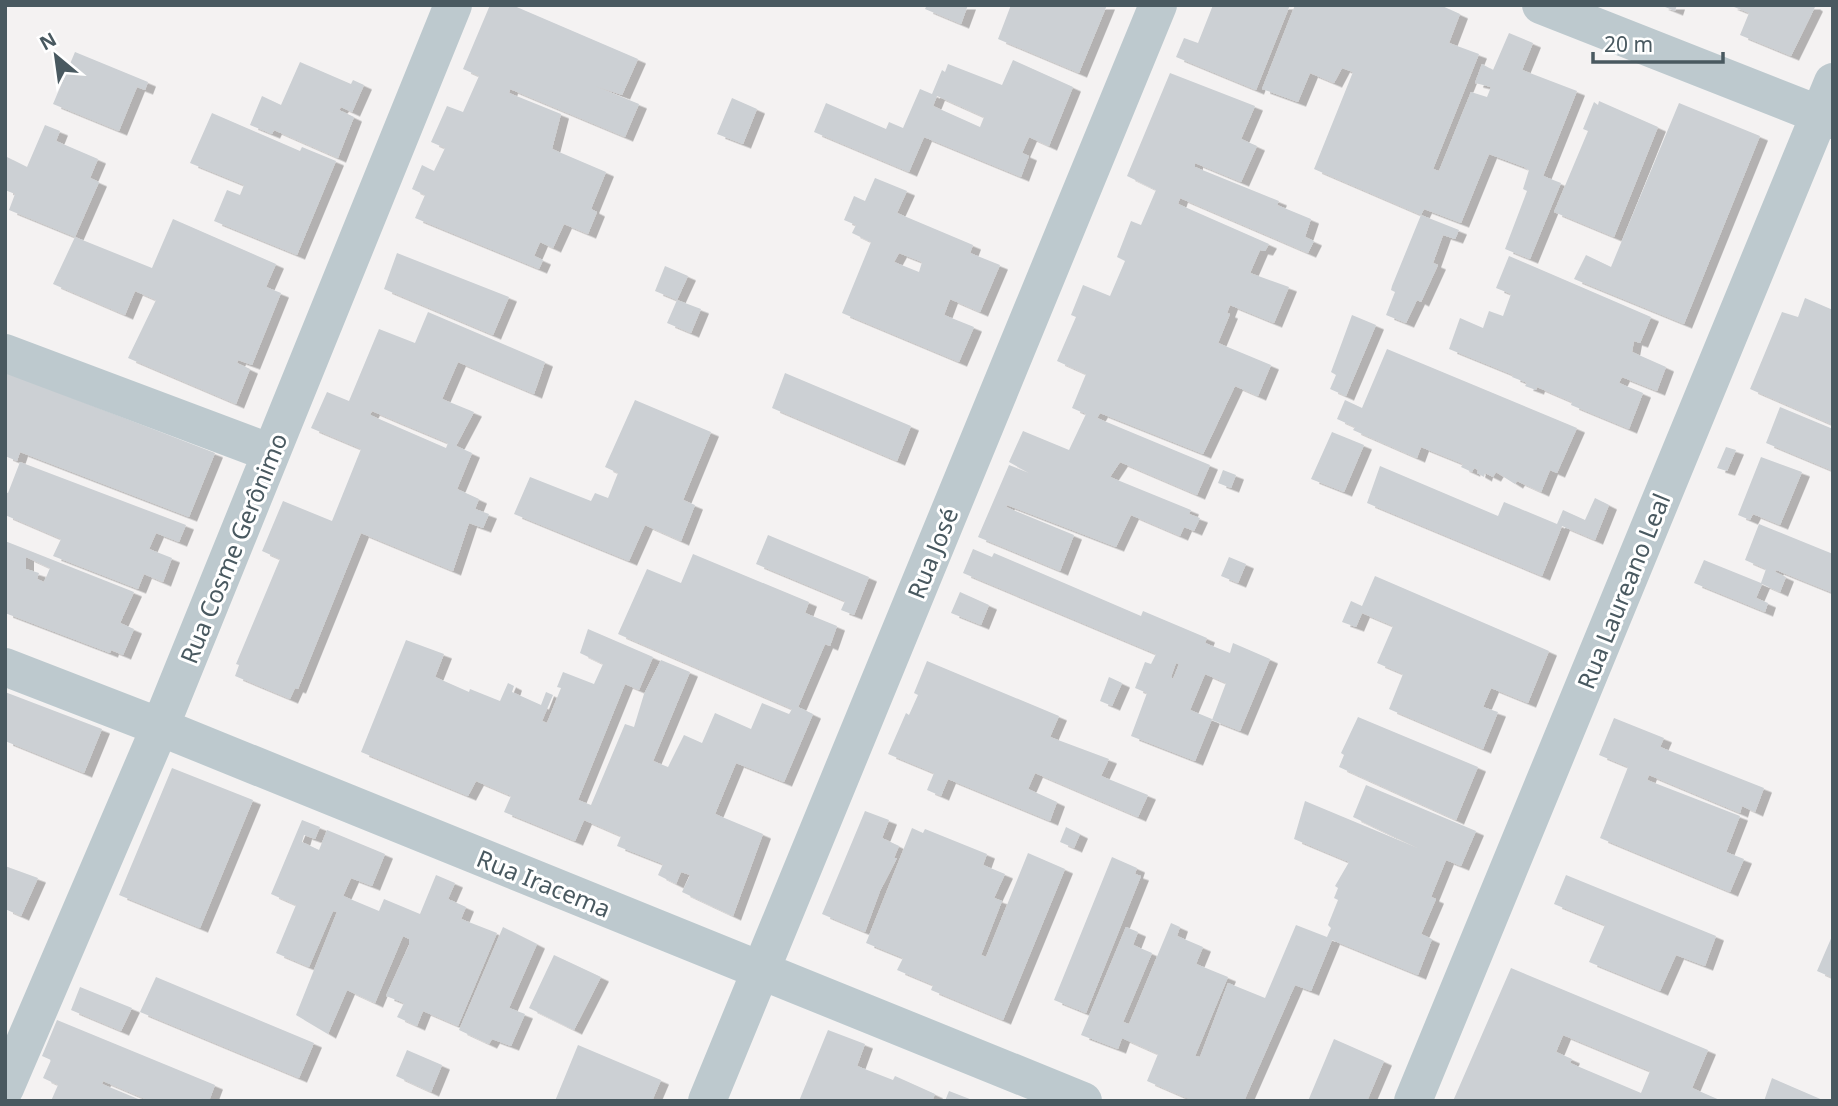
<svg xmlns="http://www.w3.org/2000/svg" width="1838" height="1106" font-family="'Noto Sans',sans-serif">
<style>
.building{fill:#ccd0d4;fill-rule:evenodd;filter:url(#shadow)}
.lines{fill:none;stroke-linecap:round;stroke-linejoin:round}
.minor{stroke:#bdc9ce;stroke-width:38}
.labels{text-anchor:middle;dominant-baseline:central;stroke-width:6;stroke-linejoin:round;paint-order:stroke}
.street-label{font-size:24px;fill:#495960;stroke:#fff}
</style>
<defs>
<filter id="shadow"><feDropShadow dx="8" dy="4.5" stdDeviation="0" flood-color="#0004"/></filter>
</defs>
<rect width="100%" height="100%" fill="#f4f2f2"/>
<path class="building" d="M490 5H512L638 59 622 95 595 86 639 104 625 137 510 89 509 93 561 114 552 149 606 172 591 209 597 212 588 234 564 224 553 248 540 242 534 256 543 260 539 269 415 218 425 195 412 189 422 165 434 171 445 148 431 142 447 106 463 112 479 76 463 69Z
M927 5H968L961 24 925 9Z
M1011 5H1107L1079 73 998 39Z
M1213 5H1290L1256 90 1176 57 1184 38 1198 43Z
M1295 5H1440L1460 14 1449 43 1479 54 1433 169 1439 171 1471 92 1487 97 1491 87 1475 83 1482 64 1493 70 1509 33 1533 43 1522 70 1577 91 1543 176 1561 183 1530 259 1505 249 1527 191 1523 189 1529 170 1524 167 1489 154 1461 223 1424 209 1421 215 1314 169 1353 72 1342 68 1334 83 1310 73 1298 102 1262 89Z
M1660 5H1677L1675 11Z
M1729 5H1812L1815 7 1791 56 1740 35 1749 13Z
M75 52 148 82 145 90 137 87 119 131 53 104Z
M1013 60 1073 87 1049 146 1029 137 1022 153 1029 156 1021 177 924 137 909 172 814 132 826 103 886 129 889 122 903 128 920 89 932 94 942 70 945 72 948 64 1002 85ZM937 96 984 117 980 127 933 106Z
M300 62 351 84 353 80 364 85 352 112 341 107 339 110 354 117 338 158 274 130 272 134 250 125 262 96 281 105Z
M1170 73 1255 106 1241 139 1257 146 1241 182 1195 163V167L1279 201 1277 205 1311 219 1305 237 1314 241 1308 253 1180 198 1178 204 1269 244 1265 251 1260 250 1250 273 1289 287 1274 323 1230 305 1227 313 1230 314 1218 343 1271 365 1258 396 1235 386 1203 454 1100 413 1097 418 1210 465 1197 495 1120 462 1110 477 1191 510 1189 514 1200 518 1194 531 1184 527 1180 536 1131 515 1116 547 1007 505 1006 507 1074 535 1060 571 978 537 1009 465 1029 473 1009 462 1023 431 1069 450 1086 414 1072 408 1086 374 1057 361 1076 317 1071 315 1083 285 1110 296 1125 261 1117 257 1131 221 1141 225 1156 190 1127 176Z
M732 98 757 109 743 144 717 134Z
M1599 101 1658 127 1614 237 1554 212 1588 131 1583 129 1594 102 1598 105Z
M1679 103 1760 136 1684 324 1574 279 1586 255 1611 267Z
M212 113 300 151 302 147 336 161 297 255 214 221 227 190 240 195 244 185 190 163Z
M45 125 60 131 56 141 98 159 90 178 99 182 75 237 152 268 173 219 276 264 266 287 281 293 252 365 238 360 237 363 250 369 236 404 128 358 156 300 135 291 125 315 53 284 75 237 9 210 15 194 5 190V156L27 167Z
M875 178 907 191 897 213 973 245 970 253 1000 265 980 312 950 299 944 315 974 327 959 362 842 313 871 242 852 233 856 225 844 220 854 196 865 201ZM899 253 922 262 919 272 894 262Z
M1421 215 1459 230 1455 239 1443 235 1433 263 1438 265 1421 302 1417 300 1406 323 1386 315 1395 292 1391 290 1392 286Z
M397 253 509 297 493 335 384 289Z
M1509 256 1651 317 1640 343 1634 341 1632 352 1666 367 1657 391 1622 377 1619 383 1643 393 1629 429 1571 405 1572 402 1537 387 1536 390 1525 386 1527 383 1512 377 1513 375 1449 349 1460 318 1483 328 1489 311 1503 316 1511 294 1496 288Z
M665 266 688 276 677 300 701 309 691 333 667 323 677 300 655 291Z
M1805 298 1833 310V425L1750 389 1782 312 1798 317Z
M428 312 545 362 534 394 458 362 442 399 474 412 456 446 472 453 457 489 479 499 475 509 489 514 483 528 469 523 453 571 361 533 298 689 295 688 290 699 235 676 239 665 236 664 280 559 262 551 283 501 332 521 361 449 311 428 327 392 349 401 379 329 415 343ZM372 411 393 420 448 443 446 448 370 415Z
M1352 315 1376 325 1346 396 1330 389 1336 375 1331 372Z
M1387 349 1577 428 1557 473 1550 470 1541 492 1517 481 1515 484 1496 472 1493 477 1485 473 1484 477 1477 473 1478 470 1474 468 1472 472 1461 467 1463 464 1421 447 1417 458 1353 430 1355 427 1337 419 1345 400 1362 408Z
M5 372 215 453 189 517 20 452 17 461 5 456Z
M785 373 911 426 897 461 772 408Z
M635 400 711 432 683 500 695 505 681 541 645 525 629 561 514 514 530 477 591 501 595 493 608 498 618 473 605 467Z
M1780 407 1833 429V471L1766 443Z
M1332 432 1364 445 1344 492 1311 479Z
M1726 447 1736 450 1727 471 1717 468Z
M1761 457 1802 472 1780 525 1753 514 1750 520 1738 515Z
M20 462 186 525 179 542 156 533 149 549 172 558 163 582 144 574 138 589 53 556 61 539 5 515V492L8 493Z
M1380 466 1498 516 1504 502 1557 524 1563 510 1585 520 1595 498 1609 505 1595 540 1562 526 1542 576 1367 503Z
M1223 470 1236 475 1231 488 1218 483Z
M1759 524 1833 554V593L1776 570 1775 572 1786 577 1780 592 1762 584 1756 598 1768 603 1765 612 1694 583 1704 560 1761 583 1766 569 1745 560Z
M768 535 869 577 854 615 841 610 845 601 756 564Z
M5 541 134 592 120 623 134 629 123 655 111 650 110 653 5 613ZM26 557 50 568 44 582 37 579 39 573 26 569Z
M973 549 992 557 994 553 1141 616 1143 611 1207 638 1205 643 1230 653 1233 643 1270 659 1240 731 1212 720 1226 683 1205 674 1190 710 1212 719 1195 761 1131 736 1147 693 1135 688 1145 662 1151 664 1156 654 963 573ZM1176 663 1179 664 1173 679 1171 677Z
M693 554 809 602 805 613 837 626 830 646 825 644 798 707 813 714 784 782 736 763 715 814 763 834 733 916 682 892 690 875 681 872 676 884 658 875 663 864 617 846 621 836 584 820 575 841 504 812 511 796 476 781 468 796 361 752 406 640 444 654 435 677 469 692 470 689 500 701 508 683 514 686 512 692 541 705 546 692 553 695 542 721 547 723 561 688 557 687 563 672 594 684 603 664 580 653 588 629 653 657 639 690 625 684 578 800 591 805 625 724 634 727 644 694 661 660 690 672 653 761 668 767 684 735 702 743 715 713 751 729 762 703 789 714 792 709 618 634 647 569 681 583Z
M1229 557 1246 564 1238 583 1221 576Z
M1375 576 1549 651 1528 703 1491 688 1483 707 1498 712 1483 749 1389 709 1403 674 1377 663 1393 626 1362 613 1356 627 1342 622 1351 601 1362 606Z
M960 592 989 605 981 625 951 613Z
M927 661 1059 716 1050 737 1109 759 1101 776 1148 795 1138 817 1035 773 1028 789 1057 802 1050 821 948 779 941 796 927 790 934 773 888 754 906 713 909 715 918 695 914 693Z
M1109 677 1122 683 1112 706 1100 701Z
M5 692 102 729 84 773 5 741Z
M1358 717 1478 767 1456 820 1339 767 1344 755 1341 753Z
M1614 718 1664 738 1660 747 1764 788 1755 812 1742 806 1740 813 1649 775 1647 780 1740 816 1726 852 1744 859 1730 892 1600 838 1628 767 1599 755Z
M172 768 253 800 200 928 119 895Z
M1366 785 1476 831 1461 866 1446 860 1431 897 1436 899 1421 934 1432 939 1418 975 1332 940 1311 991 1295 985 1244 1101H1195L1184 1097 1147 1081 1158 1054 1122 1038 1118 1049 1081 1035 1126 927 1138 932 1133 945 1152 953 1123 1022 1129 1024 1171 923 1180 927 1177 936 1203 947 1196 964 1228 977 1195 1056 1200 1057 1228 983 1265 998 1296 925 1327 937 1331 928 1328 925 1338 900 1334 898 1338 888 1335 886 1349 862 1294 839 1305 801 1420 849 1353 817Z
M865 811 889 820 882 838 899 846 894 858H897L880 891 865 932 822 914Z
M302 820 320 827 315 839 304 835 302 842 319 850 327 830 385 854 372 886 351 878 343 896 379 911 384 899 420 914 436 875 455 883 448 899 466 907 461 919 497 933 458 1026 423 1011 417 1026 397 1017 404 1003 386 996 409 945V939L403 936 375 1003 347 990 328 1034 296 1015 337 912 333 911 309 967 276 953 296 905 271 894Z
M1066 827 1080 834 1074 848 1060 842Z
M912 828 923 833 925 829 987 854 983 865 1005 874 994 898 1002 901 981 955 986 957 1028 853 1065 869 1003 1020 931 990 933 985 897 970 903 958 866 943Z
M1112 857 1137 868 1135 874 1141 876 1086 1013 1054 1000Z
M5 866 38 878 21 916 5 909Z
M1566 875 1716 936 1705 966 1676 955 1660 991 1589 962 1605 925 1554 904Z
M503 927 537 944 509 1008 525 1014 511 1046 492 1039 489 1044 459 1030Z
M1833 934V978L1817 971Z
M554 955 601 977 574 1030 529 1008Z
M1511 968 1708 1050 1692 1088 1722 1101H1453ZM1563 1035 1650 1071 1641 1093 1570 1063 1572 1059 1556 1052Z
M156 977 314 1043 299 1078 140 1012Z
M80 987 132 1008 121 1031 71 1010Z
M57 1020 215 1085 209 1101H150L103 1081 102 1084 143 1101H51L58 1085 43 1078 51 1060 42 1056Z
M828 1030 865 1044 857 1066 893 1080 895 1076 935 1094 932 1101H799Z
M1334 1039 1384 1061 1367 1101H1308Z
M578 1045 661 1080 652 1101H555Z
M407 1050 442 1065 431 1092 396 1076Z
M1772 1078 1774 1079 1825 1101H1764Z
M949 1091 975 1101H945Z"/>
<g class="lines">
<path class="minor" d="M1541 5 1833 120
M5 353 271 453
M5 667 160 727 1083 1101
M5 1088 160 727 453 5
M707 1101 1158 5
M1413 1101 1833 82"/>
</g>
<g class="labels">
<g class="street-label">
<text transform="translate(233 548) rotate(-68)">Rua Cosme Gerônimo</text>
<text transform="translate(932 553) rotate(-68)">Rua José</text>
<text transform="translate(1623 591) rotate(-68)">Rua Laureano Leal</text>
<text transform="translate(544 883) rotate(22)">Rua Iracema</text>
</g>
</g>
<rect width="1838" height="1106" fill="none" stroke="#495960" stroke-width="14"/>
<g transform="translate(56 56) rotate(331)" stroke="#ffffff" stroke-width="5" paint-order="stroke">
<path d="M0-5L12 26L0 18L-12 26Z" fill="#495960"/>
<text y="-10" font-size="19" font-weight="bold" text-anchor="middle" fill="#495960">N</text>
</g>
<path d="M1593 52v10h130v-10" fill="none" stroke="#495960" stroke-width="3.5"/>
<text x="1604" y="52" font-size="21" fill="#495960" stroke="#ffffff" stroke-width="5" paint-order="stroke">20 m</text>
</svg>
